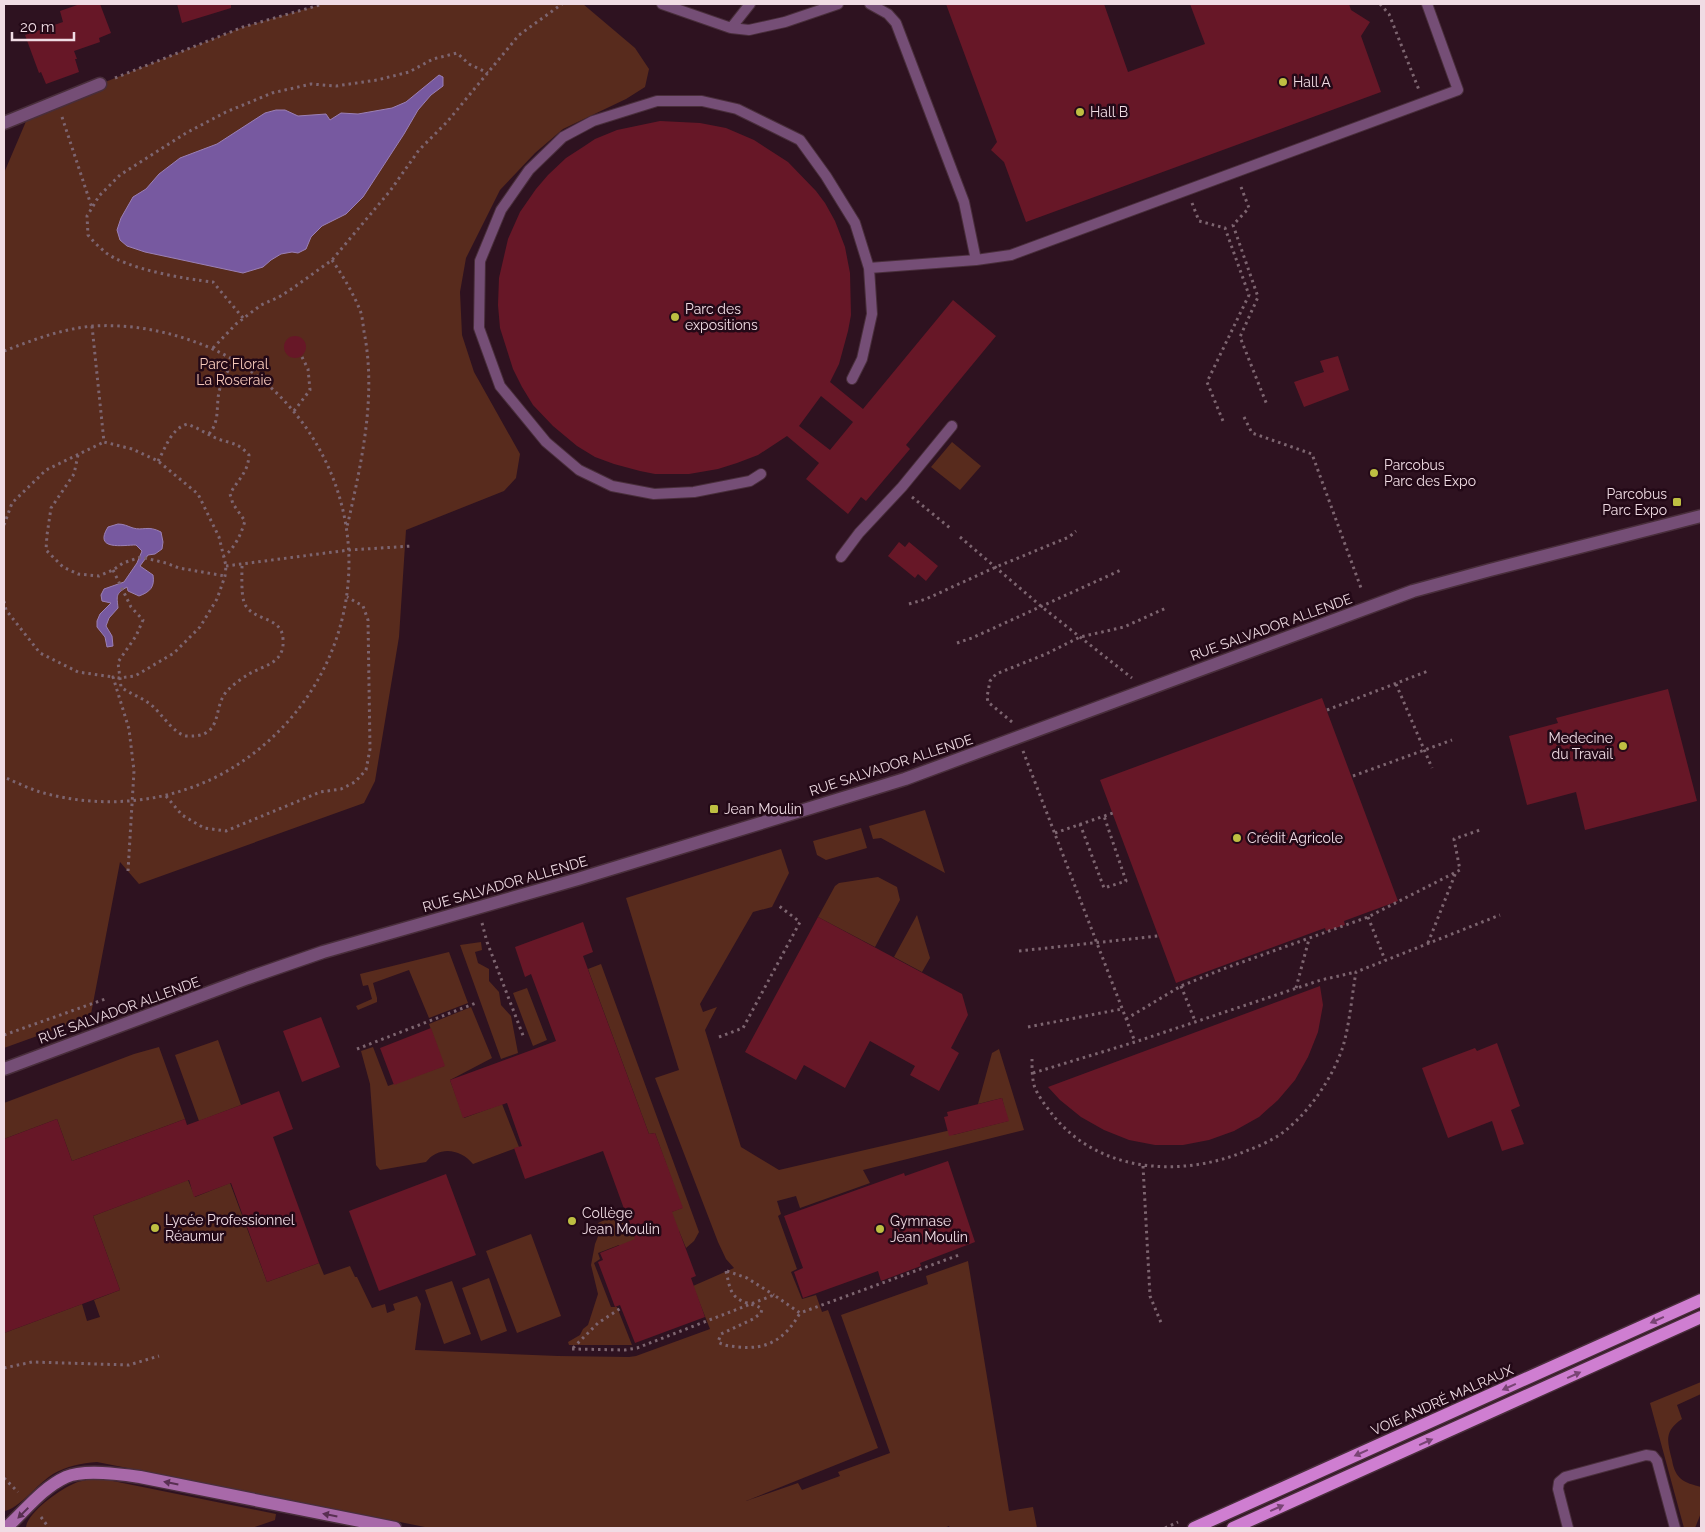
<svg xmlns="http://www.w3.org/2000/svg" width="1705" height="1532" font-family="Raleway,sans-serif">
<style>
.green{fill:#582b1d}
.water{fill:#7759a0;stroke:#9b80b4}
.building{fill:#671727;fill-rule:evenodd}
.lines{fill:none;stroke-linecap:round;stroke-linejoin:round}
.service-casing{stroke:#492e3b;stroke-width:12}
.minor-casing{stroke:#492e3b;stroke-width:15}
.tertiary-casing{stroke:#492e3b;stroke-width:15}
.secondary-casing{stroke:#492e3b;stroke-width:15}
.primary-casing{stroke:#492e3b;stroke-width:15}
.path{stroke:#7d6570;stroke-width:3;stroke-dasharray:2.5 4;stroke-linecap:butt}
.service{stroke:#754e76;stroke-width:10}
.minor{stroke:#754e76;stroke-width:12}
.tertiary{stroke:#754e76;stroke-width:12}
.secondary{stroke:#a869a9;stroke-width:12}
.primary{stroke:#cf7ed1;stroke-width:12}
.oneway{fill:#794474}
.oneway2{fill:#582f51}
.poi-dot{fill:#bebf42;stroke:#230917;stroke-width:2}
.labels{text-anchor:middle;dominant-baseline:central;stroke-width:5;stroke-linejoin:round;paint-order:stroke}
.poi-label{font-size:14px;fill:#f0dce4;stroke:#230917;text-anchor:start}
.park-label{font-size:14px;fill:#f5c7b9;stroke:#230917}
.street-label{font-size:14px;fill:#f0dce4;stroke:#230917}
</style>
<rect width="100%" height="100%" fill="#2e1220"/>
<path class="green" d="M323 4H583L635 48 649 69 645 87 626 99 563 129 535 153 500 190 466 258 460 292 462 335 474 372 520 454 516 478 504 491 406 530 399 637 375 781 364 803 139 884 120 862 90 1019 87 1018 4 1048V173L30 112 243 27Z
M952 442 981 466 960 490 931 467Z
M925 810 945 873 881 838 873 839 869 826Z
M861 828 867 848 826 860 817 855 813 841Z
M781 849 789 873 772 907 753 912 700 1004 703 1012 717 1007 705 1030 741 1147 779 1170 951 1130 953 1135 1008 1121 1002 1098 978 1104 992 1053 999 1049 1024 1130 863 1170 870 1183 800 1208 796 1196 777 1201 781 1214 778 1216 797 1269 791 1272 802 1299 816 1295 822 1312 828 1310 878 1448 746 1501 798 1483 802 1490 840 1476 838 1472 890 1453 841 1315 928 1284 926 1276 968 1261 1009 1511 1033 1507 1037 1528H950L949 1526 944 1528H430L97 1462C81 1463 67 1466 53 1474 38 1483 18 1510 4 1511V1333L82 1304 87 1321 100 1317 94 1300 120 1290 93 1216 188 1180 195 1197 230 1183 267 1282 319 1263 324 1275 350 1266 355 1277H357L372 1308 385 1304 387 1313 395 1310 393 1304 417 1296 421 1304 415 1350 558 1356 629 1357 636 1356 710 1329 693 1286 734 1268 726 1259 718 1242 655 1078 679 1070 626 898Z
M878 877 897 887 900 900 875 947 818 917 835 886 839 883Z
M917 915 930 958 922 972 894 957Z
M481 942 482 950 475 952 478 963 489 969V981L499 992 501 1005 511 1016 518 1053 501 1059 460 945Z
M449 952 468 1003 429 1018 409 970 373 983 377 998V1002L358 1010 356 1006 372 999 368 985 363 986 360 974Z
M601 964 699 1232 694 1241 686 1248 679 1231 622 1252 619 1245 598 1253 600 1259 594 1263 611 1307H617L632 1345H569L568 1342 580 1335 583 1329 588 1325 598 1294 591 1265 595 1244 601 1229 598 1223 620 1213 627 1229 682 1208 655 1133 649 1134 588 969Z
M527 988 547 1040 533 1046 513 993Z
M471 1007 492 1058 450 1080 464 1118 502 1104 519 1147 473 1164C461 1149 439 1145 426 1162L380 1170 376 1165 370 1084 361 1051 373 1047 388 1086 444 1066 429 1024Z
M218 1040 241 1105 199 1121 175 1055Z
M159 1047 185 1119 72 1161 57 1119 4 1139V1103L134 1054Z
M531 1234 561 1316 517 1333 486 1251Z
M489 1278 507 1331 481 1341 462 1288Z
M452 1281 471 1334 444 1344 425 1290Z
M1701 1382V1394L1677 1405 1682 1419C1664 1431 1667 1441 1672 1460 1673 1466 1675 1473 1680 1478 1685 1483 1694 1485 1701 1487V1513L1695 1528H1684L1650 1403Z
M94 1479 108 1480 276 1514 275 1520 252 1528H26C26 1514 58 1491 71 1485 78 1481 86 1480 94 1479Z"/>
<path class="water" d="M439 75 443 77V86L431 95 418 110 404 134 363 197 346 214 322 226 311 237 306 249 298 253 292 252 281 254 271 260 263 267 243 273 145 252 127 246 120 240 117 230 121 218 133 197 146 189 159 174 180 158 217 144 265 113 276 110H285L298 116 326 114 330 120 341 113 358 114 392 108 406 102Z
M118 524C124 524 127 526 133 528 143 531 148 525 161 532L163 542 162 549 155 554 148 555 140 566 153 575C155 587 150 592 139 596L128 591 127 587C115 594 117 596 118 608L109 618 106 626 112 636 113 646 107 647 105 637 97 627V621L100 614 111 603 102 601 101 595 104 589 124 582 137 563 142 551 136 545C123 545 93 551 108 527Z"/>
<path class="building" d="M80 4H100L111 33 99 38 100 42 74 51 77 59H75L79 72 46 84 41 72 39 73 25 35 63 22 60 11Z
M177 4H231V8L182 23Z
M946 4H1104L1128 72 1205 44 1190 4H1349L1351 10 1370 22 1361 36 1381 92 1026 222 1004 162 991 150 997 142Z
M660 121 700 123 726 128 754 140 788 162 816 191 825 203 835 221 845 247 850 273 851 315 848 331 839 364 830 382 863 409 953 300 996 336 906 445 910 449 866 501 861 497 848 514 806 479 819 463 787 436 758 455 737 463 718 469 689 474H655L640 471 614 464 595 457 577 446 553 426 533 405 522 387 513 369 500 328 498 305 499 278 508 239 520 212 536 189 548 175 566 158 583 147 595 139 617 130ZM821 396 853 422 830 450 799 426Z
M284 347a11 11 0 1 1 22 0a11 11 0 1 1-22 0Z
M1338 356 1349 390 1304 407 1294 382 1324 372 1320 361Z
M899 542 905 547 909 542 938 566 926 581 918 574 915 578 888 556Z
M1668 689 1697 801 1585 830 1576 792 1527 805 1509 736 1558 723 1556 718Z
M1322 698 1398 901 1344 921 1345 925 1326 931 1325 928 1176 983 1100 780Z
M818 917 962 994 968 1015 951 1048 959 1053 939 1091 910 1075 915 1066 870 1041 845 1088 804 1065 796 1080 745 1052Z
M583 922 593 952 583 956 649 1134 655 1133 683 1208 672 1212 696 1276 691 1278 705 1317 635 1343 620 1305 615 1307 598 1262 603 1260 600 1253 635 1239 603 1151 525 1179 514 1148 522 1146 507 1103 463 1118 450 1080 556 1041 531 974 525 977 515 947Z
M1320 986 1323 1005 1318 1032 1308 1057 1295 1080 1278 1100 1259 1117 1234 1131 1209 1140 1183 1145H1155L1129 1140 1104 1130 1081 1117 1060 1100 1048 1087Z
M321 1017 340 1067 302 1082 283 1031Z
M431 1028 445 1066 394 1085 380 1048Z
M1497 1043 1520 1106 1511 1110 1524 1144 1502 1151 1492 1121 1448 1138 1422 1068 1475 1048 1477 1051Z
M279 1091 293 1129 273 1137 319 1263 267 1282 231 1183 194 1197 189 1180 93 1216 120 1290 4 1333V1139L57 1119 72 1161 185 1119 187 1125Z
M1002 1098 1009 1121 949 1136 944 1117 948 1116 947 1112Z
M948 1161 975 1242 920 1263 921 1266 881 1281 878 1271 803 1298 794 1272 803 1268 784 1216 904 1173 905 1176Z
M446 1174 476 1255 379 1291 349 1211Z"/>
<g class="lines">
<g class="service-casing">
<path id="service" d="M662 4 731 28 749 30 785 22 838 4
M870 4 888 14 896 23 964 202 976 260
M731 28 750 4
M852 379 862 359 872 314 869 268
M761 474 750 481 694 492 654 494 612 486 579 470 546 442 500 386 479 328 480 261 501 210 529 170 563 137 593 121 657 101H702L737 109 800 140 826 176 855 223 869 268 976 260 1011 255 1458 90 1427 4
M841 557 859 533 902 487 952 426
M1568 1528 1558 1489 1559 1482 1565 1477 1646 1455 1653 1456 1657 1461 1675 1528"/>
</g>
<g class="minor-casing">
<path id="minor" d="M4 123 100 84"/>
</g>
<g class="tertiary-casing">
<path id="tertiary" d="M4 1069 248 978 323 952 578 879 905 779 1413 591 1490 570 1701 516"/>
</g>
<g class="secondary-casing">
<path id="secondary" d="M6 1528C25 1511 42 1488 66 1477 84 1469 120 1474 140 1477L395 1528"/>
</g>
<g class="primary-casing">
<path id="primary" d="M1194 1528 1701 1300
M1233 1528 1701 1317"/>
</g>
<path class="path" d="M1380 4 1389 14 1419 90
M115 78 243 27 323 4
M62 117 92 208
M1241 187 1249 208 1233 225 1258 297 1240 337 1267 405
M1192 203 1199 221 1225 228 1249 295 1207 382 1223 421
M332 260C343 276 353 293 360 310 363 318 363 328 365 337 376 400 361 465 347 527
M243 318 213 282C185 279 126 269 105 252 99 247 93 241 88 235L87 216 92 208 99 196 120 175 186 133 226 112 272 93 311 84 336 86 377 80 409 72 433 59 457 53 469 64 488 73
M92 326 104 442 132 449 158 461 198 494 219 537 226 566 225 576 217 599 200 627 174 653 135 676 119 678 113 677 129 729 134 771 128 871
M213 348 236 324 261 305 279 297 293 288 332 260 390 191 419 150 447 122 519 35 562 4
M4 351C33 340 61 329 93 326 128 324 164 330 198 343 242 359 280 390 307 429 389 549 346 707 220 775 164 804 100 809 40 792 28 788 15 782 4 777
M294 411 310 390 308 369 302 357
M1244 417 1252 433 1312 454 1361 588
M209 434C221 420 215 405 220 388 222 378 230 369 234 360
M78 455 74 474 51 508 47 535 46 550 63 567 78 574 99 576 113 570 123 563 141 557 166 563 179 568 225 576
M158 461C166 447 171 429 187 424 199 428 209 436 221 440 235 444 239 444 249 455 248 473 238 479 230 494L233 504 245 521C241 534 235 548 224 556
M912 497 950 528
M4 525 12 503 46 470 104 442
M960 537 1042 607 1132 678
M226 566 349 550 412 546
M113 570 131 607 143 620 136 636 118 662 121 687C130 694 141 697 150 704 161 712 174 735 187 736 226 738 211 706 228 690 234 684 242 678 249 674 265 665 285 663 283 639 282 615 251 622 244 602 241 593 242 575 242 564
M4 601 6 610 40 653 78 672 113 677
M909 604 926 599 996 567 1069 537 1076 531
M957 643 972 638 1121 570
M1396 684 1432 768
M1327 710 1428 671
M1012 722 988 702 987 697 990 681 996 674 1046 654 1080 637 1124 627 1166 608
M1023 751 1135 1042
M1353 776 1452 740
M166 796 182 815 204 828 226 831 320 792 341 789 355 782 366 770 370 749 368 620 363 606 347 597
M1080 824 1104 888 1126 881 1104 816
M1055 833 1113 813
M1368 917 1385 960
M482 923 487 942 524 1038
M1428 943 1456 872
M1019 951 1158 936
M1181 986 1195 1021
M1296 988 1309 939
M1126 1019 1181 986 1223 969 1368 917 1460 870 1454 839 1480 830
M1028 1027 1122 1009
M4 1035 108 998
M719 1037 743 1028 800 922 779 906
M357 1049 476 1003
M1032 1059C1032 1067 1032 1077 1034 1085 1037 1095 1046 1106 1052 1114 1098 1173 1181 1178 1246 1151 1259 1146 1274 1140 1286 1130 1311 1110 1335 1074 1344 1043 1350 1020 1352 995 1356 972L1500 915
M1033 1073 1135 1042 1321 980 1356 972
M1143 1166 1150 1296 1162 1325
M726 1271C730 1287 729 1297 747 1303 752 1305 757 1305 762 1309L761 1313 753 1319 721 1334 718 1342C724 1346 731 1346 738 1347 768 1350 785 1339 800 1313
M727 1271 747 1278 774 1295
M573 1348 598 1323 621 1308
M572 1349 625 1350 637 1348 774 1295 800 1313 959 1255
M4 1368 32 1362 129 1365 159 1356
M4 1478 18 1492
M41 1517 49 1528
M1165 1528 1178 1522"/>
<use href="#service" class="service"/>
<use href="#minor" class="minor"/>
<use href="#tertiary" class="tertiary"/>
<use href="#secondary" class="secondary"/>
<use href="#primary" class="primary"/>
</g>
<defs><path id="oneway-solid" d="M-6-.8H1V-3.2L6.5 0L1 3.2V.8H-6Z" transform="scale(1.25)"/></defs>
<g class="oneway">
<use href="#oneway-solid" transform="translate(1657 1320) rotate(156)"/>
<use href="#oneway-solid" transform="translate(1574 1375) rotate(-24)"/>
<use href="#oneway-solid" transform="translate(1509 1387) rotate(156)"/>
<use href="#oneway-solid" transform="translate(1426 1442) rotate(-24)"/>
<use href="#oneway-solid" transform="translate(1361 1453) rotate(156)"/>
<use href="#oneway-solid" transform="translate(1277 1508) rotate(-24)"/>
</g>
<g class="oneway2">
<use href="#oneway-solid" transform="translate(171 1483) rotate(-169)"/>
<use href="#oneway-solid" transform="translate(23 1513) rotate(135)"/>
<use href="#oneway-solid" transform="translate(330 1515) rotate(-169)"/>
</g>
<g class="poi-dot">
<circle cx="1283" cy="82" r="5"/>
<circle cx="1080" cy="112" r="5"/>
<circle cx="675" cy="317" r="5"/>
<circle cx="1374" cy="473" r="5"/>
<rect x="1672" y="497" width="10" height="10" rx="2.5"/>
<circle cx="1623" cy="746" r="5"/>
<rect x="709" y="804" width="10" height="10" rx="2.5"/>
<circle cx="1237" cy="838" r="5"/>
<circle cx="572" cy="1221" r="5"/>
<circle cx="155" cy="1228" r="5"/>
<circle cx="880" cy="1229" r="5"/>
</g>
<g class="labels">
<g class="poi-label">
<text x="1293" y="82">Hall A</text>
<text x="1090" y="112">Hall B</text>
<text x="685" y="309">Parc des<tspan x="685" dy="16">expositions</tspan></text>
<text x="1384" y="465">Parcobus<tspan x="1384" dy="16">Parc des Expo</tspan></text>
<text x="1667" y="494" text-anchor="end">Parcobus<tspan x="1667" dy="16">Parc Expo</tspan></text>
<text x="1613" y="738" text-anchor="end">Medecine<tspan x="1613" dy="16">du Travail</tspan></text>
<text x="724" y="809">Jean Moulin</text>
<text x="1247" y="838">Crédit Agricole</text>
<text x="582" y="1213">Collège<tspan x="582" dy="16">Jean Moulin</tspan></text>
<text x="165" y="1220">Lycée Professionnel<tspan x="165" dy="16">Réaumur</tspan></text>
<text x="890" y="1221">Gymnase<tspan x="890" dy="16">Jean Moulin</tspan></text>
</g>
<g class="park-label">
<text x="234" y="364">Parc Floral<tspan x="234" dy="16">La Roseraie</tspan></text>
</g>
<g class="street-label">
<text transform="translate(1271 627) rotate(-20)">RUE SALVADOR ALLENDE</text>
<text transform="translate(891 765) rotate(-18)">RUE SALVADOR ALLENDE</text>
<text transform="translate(505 884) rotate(-16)">RUE SALVADOR ALLENDE</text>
<text transform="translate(119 1010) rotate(-20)">RUE SALVADOR ALLENDE</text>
<text transform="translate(1442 1400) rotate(-24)">VOIE ANDRÉ MALRAUX</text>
</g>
</g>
<rect width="1705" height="1532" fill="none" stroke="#f0dce4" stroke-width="10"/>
<path d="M12 32v8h62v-8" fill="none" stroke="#f0dce4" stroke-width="2.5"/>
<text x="20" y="32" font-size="15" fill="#f0dce4" stroke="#230917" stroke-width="4" paint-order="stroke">20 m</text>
</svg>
